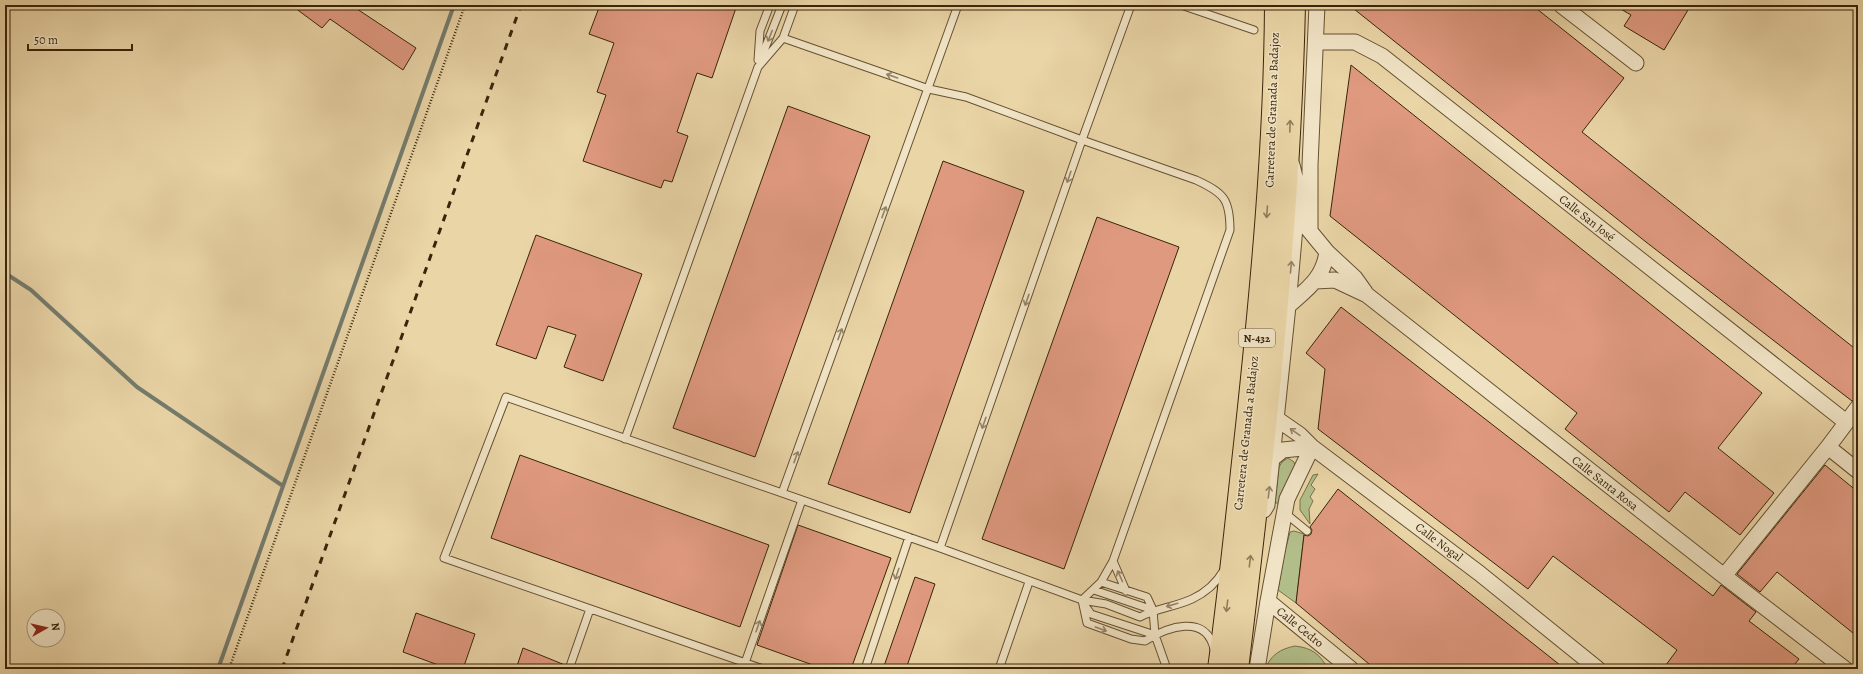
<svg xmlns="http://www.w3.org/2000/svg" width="1863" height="674" font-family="Alegreya,serif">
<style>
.green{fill:#b2be8a;stroke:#76724a}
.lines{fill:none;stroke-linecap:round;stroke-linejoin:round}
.stream{stroke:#747c6e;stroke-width:4}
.building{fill:#df997f;stroke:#39250a}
.lane-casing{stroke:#655131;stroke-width:9}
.street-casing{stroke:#655131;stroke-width:17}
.highway-casing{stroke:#39250a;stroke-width:24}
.path{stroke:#39250a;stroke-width:2.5;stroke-dasharray:1 2;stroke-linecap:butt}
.lane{stroke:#f1e4c6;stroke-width:7}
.street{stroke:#f1e4c6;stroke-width:15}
.highway{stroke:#ead5a7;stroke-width:22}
.rail{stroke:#39250a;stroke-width:3;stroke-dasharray:7 7;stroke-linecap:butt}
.oneway{stroke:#958468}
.oneway2{stroke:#927d58}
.labels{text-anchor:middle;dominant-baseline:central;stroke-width:3;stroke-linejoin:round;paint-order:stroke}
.shield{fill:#f1e4c6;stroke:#705e42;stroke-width:1}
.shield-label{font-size:11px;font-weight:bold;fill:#39250a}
.street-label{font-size:12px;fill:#39250a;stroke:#f1e4c6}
</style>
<rect width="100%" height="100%" fill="#ead5a7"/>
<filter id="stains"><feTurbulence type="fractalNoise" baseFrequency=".005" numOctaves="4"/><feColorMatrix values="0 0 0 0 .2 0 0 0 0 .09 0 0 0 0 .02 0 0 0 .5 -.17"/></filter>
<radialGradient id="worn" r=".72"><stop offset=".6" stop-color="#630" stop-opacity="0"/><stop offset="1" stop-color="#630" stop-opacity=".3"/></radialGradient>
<path class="green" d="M1288 458 1294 462 1295 467 1287 481 1280 503H1275L1279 467 1282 462Z
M1318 474 1311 485 1315 489 1310 497 1313 501 1309 509 1310 524 1300 510V500L1313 475Z
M1294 531 1304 534 1296 603 1278 590 1284 555 1290 532Z
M1295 646C1312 648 1320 654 1328 669H1265C1271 655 1280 649 1295 646Z"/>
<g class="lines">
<path class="stream" d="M5 273 31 290 137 387 283 486
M218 669 454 5"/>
</g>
<path class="building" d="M291 5H351L416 48 403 70 330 19 322 28Z
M600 5H737L712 78 697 73 677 132 688 136 672 182 664 180 661 188 583 161 606 95 597 92 614 43 589 34Z
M1349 5H1532L1624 78 1582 132 1858 351V398L1852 401 1646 242Z
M1614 5H1691L1664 50 1624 26 1631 15Z
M1351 65 1762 393 1718 448 1774 493 1740 535 1685 492 1669 512 1565 429 1577 413 1330 216Z
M788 106 870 136 755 457 673 428Z
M943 161 1024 191 910 513 828 484Z
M1097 217 1179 247 1064 569 982 539Z
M536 235 642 274 603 381 564 367 576 335 548 326 536 359 496 345Z
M1341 307 1713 596 1721 585 1756 612 1749 621 1799 659 1791 669H1663L1677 650 1553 556 1528 589 1318 429 1325 369 1306 353Z
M520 455 769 545 740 627 491 538Z
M1825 465 1858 492V637L1777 572 1760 592 1737 574Z
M1338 489 1565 669H1375L1296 603 1304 535 1308 536 1311 534 1312 530 1310 527Z
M798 525 891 558 851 669H824L757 645Z
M915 577 935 584 906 669H883Z
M416 613 475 634 463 669H449L403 652Z
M523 648 565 665 564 669H516Z"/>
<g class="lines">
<g class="lane-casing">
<path id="lane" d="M1181 5 1254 30
M783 38 929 89 966 97 1082 140 1196 180C1224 193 1230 199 1230 230L1113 561 1101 582 1082 600
M758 60 760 31 770 5
M760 61 782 5
M625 439 758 67 783 38 795 5
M782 493 958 5
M1285 513 1307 531
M940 548 1082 140 1131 5
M1113 561 1126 591
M1101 582 1147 597 1153 610 1155 635 1167 669
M1094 590 1153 610
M1082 600 1087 623 1131 639 1145 641C1167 627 1206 613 1214 649
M1084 604 1091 614 1155 635
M745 663 802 500
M569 669 590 609
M763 669 444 558 506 397 940 548 1082 600 1106 604 1140 617C1157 608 1175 607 1192 599 1205 593 1217 582 1224 570
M865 669 909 537
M999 669 1029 582"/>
</g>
<g class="street-casing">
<path id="street" d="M1561 5 1636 63
M1316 42H1355L1382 56 1846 422
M1310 230V165L1317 5
M1327 252 1355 278 1365 292
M1315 281 1335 280 1367 295 1724 576 1845 669
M1288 306C1307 289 1323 279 1327 252L1304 224
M1277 419 1300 435 1312 447 1479 573 1598 669
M1828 447 1858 471
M1273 458 1283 450 1312 447
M1264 510 1267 505 1288 306 1296 216 1297 185 1292 165
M1724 576 1828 447 1858 407
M1268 601 1351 669
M1257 669 1268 601 1287 499 1312 447"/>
</g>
<g class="highway-casing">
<path id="highway" d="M1219 669C1230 588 1238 507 1247 426 1262 286 1275 146 1276 5
M1237 669C1264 448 1289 228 1294 5"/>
</g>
<path class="path" d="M229 669 465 5"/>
<use href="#lane" class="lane"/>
<use href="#street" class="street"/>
<use href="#highway" class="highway"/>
<path class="rail" d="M282 669 521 5"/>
</g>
<defs><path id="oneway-shaft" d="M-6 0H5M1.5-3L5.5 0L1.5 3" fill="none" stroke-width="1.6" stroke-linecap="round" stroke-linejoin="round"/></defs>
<g class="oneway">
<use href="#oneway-shaft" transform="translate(770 36) rotate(112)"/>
<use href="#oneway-shaft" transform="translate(892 76) rotate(-161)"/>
<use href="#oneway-shaft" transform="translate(1069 177) rotate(109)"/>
<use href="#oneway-shaft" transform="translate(884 212) rotate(-70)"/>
<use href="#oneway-shaft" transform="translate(1291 267) rotate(-85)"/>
<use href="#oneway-shaft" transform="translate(1027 300) rotate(109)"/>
<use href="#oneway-shaft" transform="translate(840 334) rotate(-70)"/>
<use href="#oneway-shaft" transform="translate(984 423) rotate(109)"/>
<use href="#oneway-shaft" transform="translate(1295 432) rotate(-145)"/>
<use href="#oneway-shaft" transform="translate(796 457) rotate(-70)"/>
<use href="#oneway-shaft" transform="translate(1269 492) rotate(-83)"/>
<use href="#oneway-shaft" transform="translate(897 574) rotate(109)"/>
<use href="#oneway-shaft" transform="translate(1120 576) rotate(-114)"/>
<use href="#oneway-shaft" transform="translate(1172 605) rotate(164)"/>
<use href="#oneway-shaft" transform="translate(758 626) rotate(-71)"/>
<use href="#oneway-shaft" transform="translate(1101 629) rotate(20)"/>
</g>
<g class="oneway2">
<use href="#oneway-shaft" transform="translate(1290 126) rotate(-88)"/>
<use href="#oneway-shaft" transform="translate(1267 212) rotate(94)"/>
<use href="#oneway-shaft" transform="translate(1250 561) rotate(-83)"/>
<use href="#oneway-shaft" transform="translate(1227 606) rotate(97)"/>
</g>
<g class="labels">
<rect class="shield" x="1239" y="329" width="36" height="18" rx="3"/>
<g class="shield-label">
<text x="1257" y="338">N-432</text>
</g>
<g class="street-label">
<text transform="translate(1272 110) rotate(-88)">Carretera de Granada a Badajoz</text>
<text transform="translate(1587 218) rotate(38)">Calle San José</text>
<text transform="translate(1246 433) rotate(-84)">Carretera de Granada a Badajoz</text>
<text transform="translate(1605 483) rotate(38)">Calle Santa Rosa</text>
<text transform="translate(1439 542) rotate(37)">Calle Nogal</text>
<text transform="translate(1300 627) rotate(39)">Calle Cedro</text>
</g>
</g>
<rect width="1863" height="674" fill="none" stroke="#ead5a7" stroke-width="20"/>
<rect x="6" y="6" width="1851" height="662" fill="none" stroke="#39250a" stroke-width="2"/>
<rect x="10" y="10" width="1843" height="654" fill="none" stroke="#39250a"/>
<g transform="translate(46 628) rotate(82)"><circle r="19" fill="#f1e4c6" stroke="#a7987b"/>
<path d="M0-3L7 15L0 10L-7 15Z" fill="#8f2418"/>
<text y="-6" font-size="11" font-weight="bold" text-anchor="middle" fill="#39250a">N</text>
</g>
<path d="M28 44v6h104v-6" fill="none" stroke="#39250a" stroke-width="2"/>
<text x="34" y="44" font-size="12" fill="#39250a" stroke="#f1e4c6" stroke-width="3" paint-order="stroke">50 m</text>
<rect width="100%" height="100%" filter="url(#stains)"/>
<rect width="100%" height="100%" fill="url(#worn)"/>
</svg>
